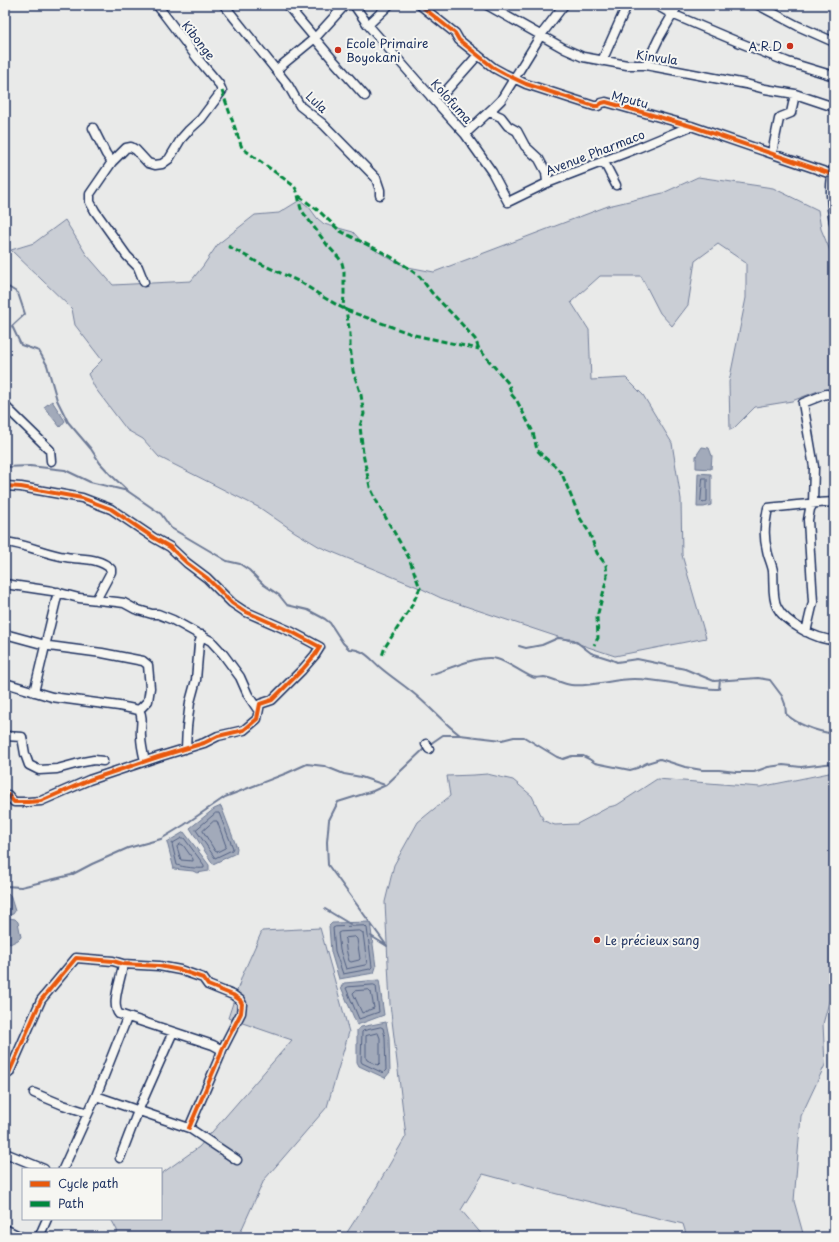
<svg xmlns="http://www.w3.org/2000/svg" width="839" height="1242" font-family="'Playpen Sans',sans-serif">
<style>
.green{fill:#caced5;stroke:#727e9a}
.water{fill:#a2aaba;stroke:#6c7995}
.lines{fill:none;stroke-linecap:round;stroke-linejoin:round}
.shore{stroke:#516083;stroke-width:1}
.stream{stroke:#6c7995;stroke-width:2}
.minor-casing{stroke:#1b2f5e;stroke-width:11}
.minor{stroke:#f6f6f2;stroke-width:8}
.quiet{stroke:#00873e;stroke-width:3;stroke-dasharray:6 3;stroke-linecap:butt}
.cycleway-casing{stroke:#f6f6f2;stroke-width:6}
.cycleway{stroke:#e8590c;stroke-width:4}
.poi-dot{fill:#c8321e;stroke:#f6f6f2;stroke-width:1.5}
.labels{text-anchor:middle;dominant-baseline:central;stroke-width:4;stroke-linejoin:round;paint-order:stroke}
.street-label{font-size:12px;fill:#1b2f5e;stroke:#f6f6f2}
.poi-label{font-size:12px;fill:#1b2f5e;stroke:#f6f6f2;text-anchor:start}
</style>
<rect width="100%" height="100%" fill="#e9eae9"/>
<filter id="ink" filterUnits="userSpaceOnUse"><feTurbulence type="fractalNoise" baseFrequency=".025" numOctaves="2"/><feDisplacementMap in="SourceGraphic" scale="8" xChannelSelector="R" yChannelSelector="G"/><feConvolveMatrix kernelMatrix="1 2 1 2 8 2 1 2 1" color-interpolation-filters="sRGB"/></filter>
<g filter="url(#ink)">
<path class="green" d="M698 177 773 188 818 210 821 229 831 253 834 284V388L818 391 792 401 755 407 734 428 730 430 729 382 746 298V263L718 244 695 261 688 305 672 326 660 313 641 276H600L571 302 589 330 591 380 626 378 643 395 672 443 681 499 682 555 706 638 615 656 441 598 420 588 320 547 295 532 260 508 159 457 143 439 127 430 95 388 88 374 102 360 75 325 72 309 11 250 34 243 65 220 86 254 113 285 191 281 203 266 218 244 255 215 279 213 300 200 309 207 317 218 324 224 353 232 363 243 396 262 408 267 434 272 608 206 663 193Z
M834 772V984L823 1024 825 1065 801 1116 794 1201 804 1237H687L683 1224 557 1194 483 1174 461 1210 484 1237H344L376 1188 406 1136 390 1004 385 902 394 865 418 822 450 796 447 776 474 775 487 774 513 780 532 796 544 821 555 825 577 824 609 807 617 805 657 779 760 787Z
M320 928 349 1032 327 1107 264 1180 240 1233 241 1237H118L117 1230 111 1219H161V1174L199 1147 292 1040 228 1018 242 976 262 931Z"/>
<path class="water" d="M52 401 65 421 60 427 44 407Z
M702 447 709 448 712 456 711 469 696 468V456Z
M698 473 711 474V505L704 507H697Z
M221 806 237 848 236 853 213 864 190 828 214 809Z
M184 832 209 865V871L197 873 193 871 174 869 167 842Z
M6 894 10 895 15 911 13 914 5 916Z
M9 918 15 919 18 922 21 937 18 940 10 944 5 940V919Z
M370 922 376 967 374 973 339 979 331 952 329 926 332 923Z
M379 980 384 1015 357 1025 341 987 344 983Z
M386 1022 389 1037 390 1072 385 1078 359 1066 357 1062V1030L361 1027Z"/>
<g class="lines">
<path class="shore" d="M703 478H706L707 479V501L703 503 701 501Z
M216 813H219L233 848 232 850 215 858 196 830Z
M214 821H217L226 846 225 848 217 852 215 851 203 831Z
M182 838H184L204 865V868C199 869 182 867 177 865L172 844Z
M181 844 183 845 193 859V861L181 860 177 847Z
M365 926 367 928 372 967 370 969 343 974 335 951 333 928 335 927Z
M360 931 363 933 367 964 365 965 346 969 340 950 338 933 340 932Z
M355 937 357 939 360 959 359 960 351 962 349 961 346 949 345 939 346 938Z
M374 985 376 986 379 1012 359 1019 346 988 348 987Z
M369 990 371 992 374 1008 362 1013 353 993 355 991Z
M381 1027 383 1028 385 1037 386 1070 383 1073 362 1063 361 1061 362 1032 363 1031Z
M378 1033 380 1038V1063L378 1065 367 1060 366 1058V1036Z"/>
<path class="stream" d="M5 285 18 293 25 314 12 326 21 345 39 351 47 365 57 400 68 422 91 449 100 463 111 475 129 492 161 514 171 528 227 561 240 564 249 570 264 585 279 595 287 605 308 610 325 619 330 623 343 643 349 649C365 649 371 660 382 669 394 679 407 687 419 698 433 710 445 724 460 735
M5 467 30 466 65 470 90 482 128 491
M519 646 526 648 542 645 558 638 574 640 591 653 610 659 617 662 637 659 685 669 714 681 758 678 770 680 782 696 785 704 786 714C799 726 816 731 834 734
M430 675C448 669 480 654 497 659 510 663 520 672 532 677 536 679 541 677 544 677 553 678 562 684 571 685 592 687 613 679 634 679 663 679 690 689 719 689L720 680
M430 744 443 735H460L502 740 514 737H524L557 757 563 759 572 756H583L589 759 595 763 630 770 637 768 647 763 660 759 685 767 702 770H719L736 772H754L768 767 783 765 801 767 834 763
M5 886 21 887 71 875 92 864 128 848 161 839 184 825 225 797 287 773 307 764 324 766 344 774 361 777 385 785
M325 909 350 924
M371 936 387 946 328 865 327 842 329 820 338 802 373 791 386 785 426 747
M831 1021 834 1007"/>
<g class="minor-casing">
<path id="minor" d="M224 5 288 85 300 106 323 124 376 178 380 190V195
M287 5 333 60 365 96
M354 5 368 25 417 81 465 134 492 172 508 202 547 183 638 148 691 126
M420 5 455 33 459 40 494 68 505 74 526 84 594 106H598L602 103 606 102 691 126 834 175
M487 5 565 49 583 57 627 65H646L746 84 765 89 795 94 834 107
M656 5 672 14 738 42 788 62 834 76
M758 5 798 26 834 42
M368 25 389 5
M602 61 627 5
M646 65 659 38 678 5
M276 70 315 38 345 5
M431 97 446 91 478 55
M490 112 501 117 508 126 517 131 525 146 539 159 546 172 547 183
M93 128 106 154 112 162
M465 134 494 107 501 100 541 35 564 5
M772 153 779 119 781 117 791 113 795 94
M604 162 616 185
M834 168C829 182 831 206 834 222
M144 282 138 267 127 256 95 211 90 202V194L112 162 126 148 131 147 136 150 148 163 155 165 162 164 169 159 181 139 189 130 201 119 222 91 219 84 198 59 157 5
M5 406 50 450 51 461
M5 486 21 487 82 498 111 509 154 538 170 547 187 563 207 578 232 603 244 611 292 632 320 647 315 655 302 670 272 700 260 704 257 719 244 730 218 736 204 743 158 757 89 780 41 801 28 802H14L8 795H5
M834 502C812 503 790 506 768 508 765 524 763 534 767 550 768 557 772 564 773 571 774 581 772 598 777 607 785 623 817 640 834 640
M5 542C26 544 45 554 66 557 82 560 98 557 111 569V572L96 600
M5 584 52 591 79 598 117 602 124 603 135 609 152 614H158L173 620 211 641 223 654 240 677 248 695 258 710
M806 632 813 602 808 520 810 509 813 504 814 467 803 403 826 394 834 395
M5 634 49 646 102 653 143 661 148 665 150 688 148 701 139 710C144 718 140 727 141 736 141 745 143 753 145 761
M5 683 52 697 119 706 139 710
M34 692 58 592
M5 736 22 737 25 754 29 765 39 770 57 769 83 762 94 760 103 761
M426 744 429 749
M186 748 187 727 190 702 196 680 199 644 202 635
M123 964C122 977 110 1004 119 1014L213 1045 222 1050
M9 1073 41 1000 76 958 113 961 123 964 159 966 180 970 203 978 208 985 233 995 240 1000 242 1004 241 1013 222 1050 220 1056 189 1128
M34 1093 63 1105 88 1113
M96 1096 189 1128 237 1160
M5 1153 44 1169
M120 1158 138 1111 173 1032
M63 1169 96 1096 127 1018
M5 1229 21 1237
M39 1237 47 1219"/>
</g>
<use href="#minor" class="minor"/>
<path class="quiet" d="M222 91 242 148 294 186C300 194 298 203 302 211L328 246 339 258 342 263 344 271V295L343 307 346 310 350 334V346L353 371 361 395 364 414 360 426 363 454 370 487 379 506 409 558 420 588 410 609 385 647 382 656
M299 196 320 212 340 231 388 255 407 267 420 277 432 293 459 321 475 339 479 349 509 384 511 394 517 401 533 432 537 450 544 457 555 466 562 474 580 518 589 532 597 553 606 565 607 577 604 590 597 617 598 638 594 645
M228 246 257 262 302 283 323 297 346 310 414 335 479 349"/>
<g class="cycleway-casing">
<path id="cycleway" d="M420 5 455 33 459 40 494 68 505 74 526 84 594 106H598L602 103 606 102 691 126 834 175
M5 486 21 487 82 498 111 509 154 538 170 547 187 563 207 578 232 603 244 611 292 632 320 647 315 655 302 670 272 700 260 704 257 719 244 730 218 736 204 743 158 757 89 780 41 801 28 802H14L8 795H5
M9 1073 41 1000 76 958 113 961 123 964 159 966 180 970 203 978 208 985 233 995 240 1000 242 1004 241 1013 222 1050 220 1056 189 1128"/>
</g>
<use href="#cycleway" class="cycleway"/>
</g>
</g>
<g class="poi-dot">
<circle cx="790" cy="46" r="4"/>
<circle cx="338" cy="50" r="4"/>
<circle cx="597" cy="940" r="4"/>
</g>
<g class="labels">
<g class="street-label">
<text transform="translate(199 40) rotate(52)">Kibonge</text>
<text transform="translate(657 57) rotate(8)">Kinvula</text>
<text transform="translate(630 99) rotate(14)">Mputu</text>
<text transform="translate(452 101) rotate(48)">Kolofuma</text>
<text transform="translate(317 102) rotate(43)">Lula</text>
<text transform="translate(595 152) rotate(-21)">Avenue Pharmaco</text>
</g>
<g class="poi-label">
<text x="346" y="43">Ecole Primaire<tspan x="346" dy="14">Boyokani</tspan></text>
<text x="782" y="46" text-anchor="end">A.R.D</text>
<text x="605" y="940">Le précieux sang</text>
</g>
</g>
<rect width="839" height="1242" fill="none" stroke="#f6f6f2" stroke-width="20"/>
<rect x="10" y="10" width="819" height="1222" fill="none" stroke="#1b2f5e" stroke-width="1.5" filter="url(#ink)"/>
<rect x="22" y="1168" width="140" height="52" fill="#f6f6f2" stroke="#9ea6b7"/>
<rect x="30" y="1181" width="20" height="6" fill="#e8590c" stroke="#9ea6b7"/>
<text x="58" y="1188" font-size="12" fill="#1b2f5e">Cycle path</text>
<rect x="30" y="1201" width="20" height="6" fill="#00873e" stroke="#9ea6b7"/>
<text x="58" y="1208" font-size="12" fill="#1b2f5e">Path</text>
</svg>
